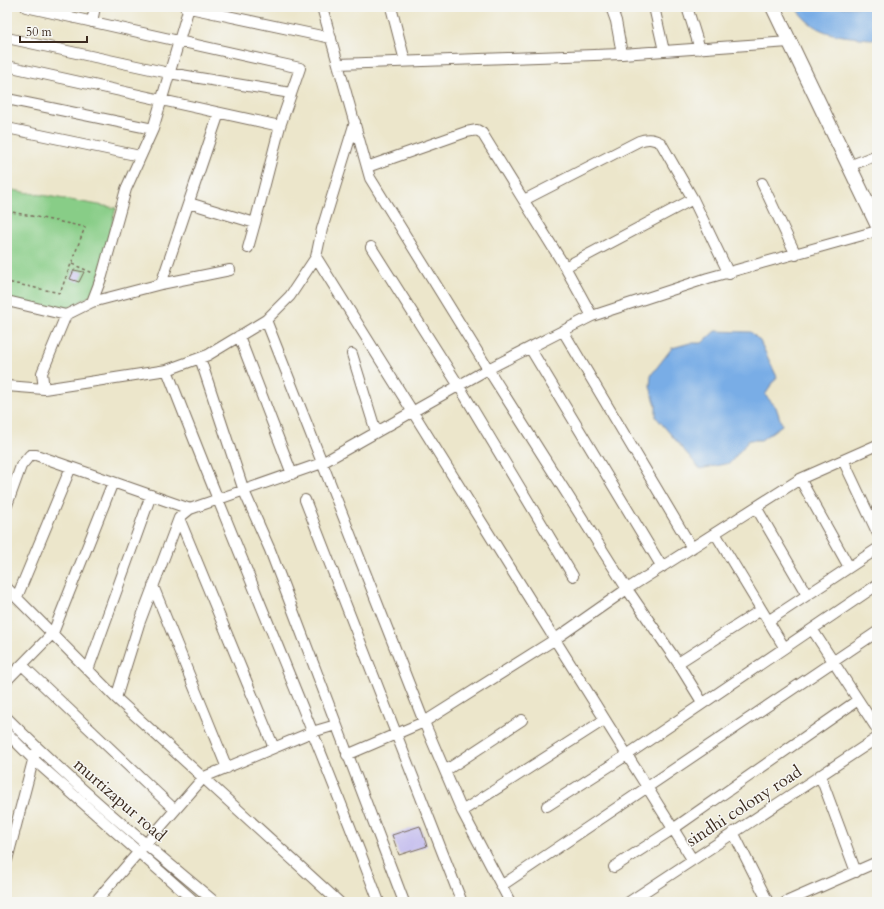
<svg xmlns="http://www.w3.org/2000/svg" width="884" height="909" font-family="Cardo,serif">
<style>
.green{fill:#88cd87;stroke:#627c52}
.water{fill:#79ade6;stroke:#5a6c82}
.building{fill:#c4bdee}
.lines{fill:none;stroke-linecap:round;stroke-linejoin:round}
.minor-casing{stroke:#796c5b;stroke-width:12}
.highway-casing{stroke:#796c5b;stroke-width:16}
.path{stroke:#796c5b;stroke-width:1.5;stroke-dasharray:3 3;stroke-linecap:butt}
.minor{stroke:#fff;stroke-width:10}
.highway{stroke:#fff;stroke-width:14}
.labels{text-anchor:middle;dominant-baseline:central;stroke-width:3;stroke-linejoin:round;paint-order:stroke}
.street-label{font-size:17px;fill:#3b2a1e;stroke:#f6f6f2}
</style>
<rect width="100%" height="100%" fill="#f6f6f2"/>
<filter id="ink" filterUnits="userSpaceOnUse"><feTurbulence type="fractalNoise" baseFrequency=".025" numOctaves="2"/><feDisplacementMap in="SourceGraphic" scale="8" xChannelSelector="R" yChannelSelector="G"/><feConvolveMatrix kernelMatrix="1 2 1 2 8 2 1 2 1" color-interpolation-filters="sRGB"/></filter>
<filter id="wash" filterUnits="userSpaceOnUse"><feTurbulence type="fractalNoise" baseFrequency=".012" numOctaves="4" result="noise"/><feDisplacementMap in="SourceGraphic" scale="16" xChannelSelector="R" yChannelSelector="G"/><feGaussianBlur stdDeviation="0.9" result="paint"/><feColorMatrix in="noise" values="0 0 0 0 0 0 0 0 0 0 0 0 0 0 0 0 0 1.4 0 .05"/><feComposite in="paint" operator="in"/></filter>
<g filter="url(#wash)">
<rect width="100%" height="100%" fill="#ece6cb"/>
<path class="green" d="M7 189 116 208 95 293 58 314 7 304Z"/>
<path class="water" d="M795 7H877V40C843 35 817 39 795 7Z
M715 331 751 332 760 341 777 377 765 395 776 407 782 425 761 440H749L730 463 700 469 656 417V405L650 387 651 375 672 348 690 343H702Z"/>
<g id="blocks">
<path class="building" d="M74 270 84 272 79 282 70 279Z
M420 826 427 846 399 855 392 835Z"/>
</g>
</g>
<g filter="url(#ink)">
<use href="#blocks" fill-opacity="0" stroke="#796c5b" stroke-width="1"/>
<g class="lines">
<g class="minor-casing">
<path id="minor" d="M26 7 300 68 280 126 255 223 189 203
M185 7 331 38
M322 7 370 178 488 369 627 589 678 663 702 702
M391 7 405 61
M611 7 616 21 622 54
M654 7 664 51
M687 7 700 49
M92 22 95 7
M7 38 169 73 291 93
M338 64 622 54 789 42
M7 66 280 126
M7 99 153 129
M7 128 140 156
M849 166 877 155
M367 167 466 132 477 130 482 133 565 267 592 316
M762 183 796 255
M524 200 639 141C647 138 653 138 661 143L693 199 729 274
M371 247 459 386 573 576
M248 248 255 223
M316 257 692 859
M565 267 693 199
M161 284 219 113
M7 301 66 315
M92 302 161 284 230 270
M266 320 424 722 462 811 510 902
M563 331 692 548
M239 336 292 474
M530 348 662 567
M352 354 376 432
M200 358 244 491 270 550 404 902
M167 370C235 548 312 723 379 902
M7 386 44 389 167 370 208 355 266 320 290 296 316 257 322 229 355 122
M44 389 42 373 66 315 92 302 102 276 126 189 153 129 189 7
M843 460 877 532
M800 479 849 567
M305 500 461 900
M7 505 21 466 30 455H36L190 509
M756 507 807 595
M179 518 274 748
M715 533 784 647
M153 586 227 768
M7 588 116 698 339 902
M17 597 71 467
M768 621 877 549
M812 629 877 729
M678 663 761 610
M22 665 175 810
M88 670 151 495
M7 680 53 633 113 482
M116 698 139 624 179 518 190 509 322 463 488 369 592 316 708 278 877 231
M7 718C72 783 144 843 215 902
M7 733 33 759 195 902
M347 755 424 722 554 640 627 589 800 479 877 445
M445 771 522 720
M820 775 856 872
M547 806 627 755 877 585
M462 811 604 720
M733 832 768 902
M7 860 35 753
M614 867 673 829 858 700
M501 886 877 632
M95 902 204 777 312 732 336 725
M629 902 877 738
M786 902 877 862"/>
</g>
<g class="highway-casing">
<path id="highway" d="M773 7 877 224"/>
</g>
<path class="path" d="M7 211 85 227 60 293 7 282
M72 264 93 273"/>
<use href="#minor" class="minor"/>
<use href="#highway" class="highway"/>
</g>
</g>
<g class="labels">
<g class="street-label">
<text transform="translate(120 800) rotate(41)">murtizapur road</text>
<text transform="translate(744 806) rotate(-33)">sindhi colony road</text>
</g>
</g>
<rect width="884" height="909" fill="none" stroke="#f6f6f2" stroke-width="24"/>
<path d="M20 36v6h67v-6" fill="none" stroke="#3b2a1e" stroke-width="2"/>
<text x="26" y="36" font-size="12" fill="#3b2a1e" stroke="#f6f6f2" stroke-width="3" paint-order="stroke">50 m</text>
</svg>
